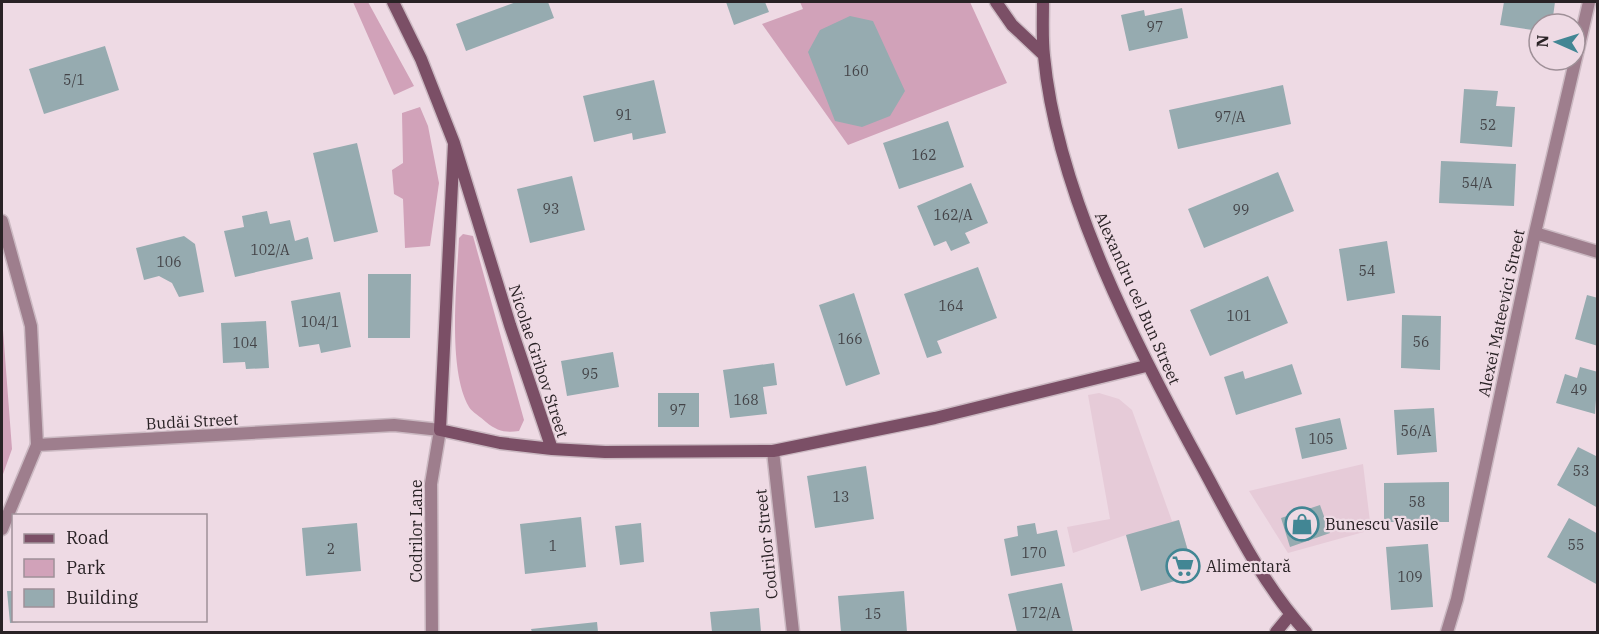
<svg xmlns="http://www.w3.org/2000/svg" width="1599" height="634" font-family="'IBM Plex Serif',serif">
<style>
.built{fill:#e6cbd8}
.green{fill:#d1a2b9}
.building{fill:#96abb0}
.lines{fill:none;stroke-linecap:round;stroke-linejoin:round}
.lane-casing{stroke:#cbb9c2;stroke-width:15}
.street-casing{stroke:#cbb9c2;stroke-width:15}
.secondary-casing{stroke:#cbb9c2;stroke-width:15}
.lane{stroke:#9e7e8d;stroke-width:12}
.street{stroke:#9e7e8d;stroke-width:12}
.secondary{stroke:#7b4f66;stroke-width:12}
.labels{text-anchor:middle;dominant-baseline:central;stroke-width:4.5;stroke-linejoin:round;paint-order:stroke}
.number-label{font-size:14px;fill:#444448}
.street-label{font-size:16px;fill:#292225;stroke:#eedae4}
.poi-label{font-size:16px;fill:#292225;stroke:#eedae4;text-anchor:start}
</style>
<rect width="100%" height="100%" fill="#eedae4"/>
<path class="built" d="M1099 393 1119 399 1132 410 1172 521 1179 520 1195 575 1141 591 1126 535 1073 553 1067 527 1110 519 1088 395Z
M1363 464 1371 530 1288 553 1249 491Z"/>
<path class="green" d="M353 2H368L414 86 394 95Z
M800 2H970L1007 83 848 145 762 24 803 9Z
M420 107 428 126 439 183 430 246 405 248 403 199 394 194 392 170 403 163 402 113Z
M463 234 473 236 524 420 519 431C505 433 497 431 486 422 481 417 472 412 469 407 447 369 457 282 459 238Z
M2 317 12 449 2 477Z"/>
<path class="building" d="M516 2H548L554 18 466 51 456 24Z
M726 2H765L769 12 734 25Z
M1504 2H1555L1552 24H1539V31L1500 25Z
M1182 8 1188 38 1129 51 1121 15 1144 10 1145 16Z
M850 16 873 21 905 91 890 116 862 127 835 121 808 52 820 30Z
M105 46 119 90 44 114 29 69Z
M654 80 666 133 633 140 632 133 594 142 583 96Z
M1283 85 1291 124 1178 149 1169 110Z
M1464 89 1498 91 1496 106 1515 107 1512 147 1460 143Z
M948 121 964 167 899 189 883 143Z
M357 143 378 232 334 242 313 153Z
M1441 161 1516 164 1514 206 1439 203Z
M1278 172 1294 211 1204 248 1188 209Z
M572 176 585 230 530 243 517 189Z
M971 183 988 223 965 233 970 243 951 251 946 241 934 246 917 206Z
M267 211 270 224 290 220 295 241 308 237 313 259 235 277 224 231 244 227 242 216Z
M184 236 195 244 204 292 179 297 172 283 159 276 144 280 136 248Z
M1387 241 1395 293 1347 301 1339 249Z
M978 267 997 318 937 341 942 353 927 358 904 294Z
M368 274H411L410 338H368Z
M1268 276 1288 323 1210 356 1190 310Z
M340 292 351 347 321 353 319 344 299 347 291 301Z
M854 293 880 374 846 386 819 305Z
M1587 295 1598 298V346L1575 339Z
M1402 315 1441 316 1440 370 1401 368Z
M266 321 269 368 246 369 245 362 223 363 221 323Z
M613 352 619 387 567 396 561 361Z
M774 363 777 385 763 387 767 414 730 418 723 370Z
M1292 364 1302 394 1236 415 1224 377 1243 371 1245 379Z
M1580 367 1598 372 1595 414 1556 403 1565 374 1577 378Z
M658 393H699V427H658Z
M1434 408 1437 452 1397 455 1394 410Z
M1340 418 1347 449 1302 459 1295 428Z
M1578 447 1598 457V508L1557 485Z
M866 466 874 519 815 528 807 476Z
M1449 482V522H1384V483Z
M1320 505 1330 533 1290 547 1281 518Z
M581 517 586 567 525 574 520 524Z
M1569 518 1598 534V585L1547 557Z
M1179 520 1195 575 1141 591 1126 535Z
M357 523 361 571 306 576 302 528Z
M641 523 644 562 620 565 615 526Z
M1035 523 1037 534 1057 530 1065 566 1011 576 1004 539 1018 536 1017 526Z
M1428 544 1433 607 1391 610 1386 547Z
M1062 583 1073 632H1017L1008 594Z
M7 591H14V620L19 622 10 623Z
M904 591 907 632H841L838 596Z
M759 608 761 632H712L710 612Z
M597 622 598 632H532L531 629Z"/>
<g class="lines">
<g class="lane-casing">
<path id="lane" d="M2 221 31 326 37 445"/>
</g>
<g class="street-casing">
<path id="street" d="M1535 233 1598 252
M773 451 793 632
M2 529 37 445 394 425 440 430 431 484 432 632
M1447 632 1457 599 1535 233 1589 2"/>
</g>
<g class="secondary-casing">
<path id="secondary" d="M393 2 421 59 454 143 510 325 552 449
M996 2 1012 25 1044 55
M1043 2C1043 19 1042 38 1044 56 1057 195 1138 350 1205 472 1234 526 1264 586 1306 632
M454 143 440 430 500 443 552 449 605 452 773 451 935 418 1146 366
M1276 632 1290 615"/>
</g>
<use href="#lane" class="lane"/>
<use href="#street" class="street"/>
<use href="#secondary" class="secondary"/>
</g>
<defs>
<g id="shop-ring" transform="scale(1.725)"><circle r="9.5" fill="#eedae4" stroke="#428694" stroke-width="1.5"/><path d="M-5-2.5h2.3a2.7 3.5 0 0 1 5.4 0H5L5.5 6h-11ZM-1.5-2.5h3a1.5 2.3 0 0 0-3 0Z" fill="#428694"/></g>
<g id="supermarket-ring" transform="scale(1.725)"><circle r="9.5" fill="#eedae4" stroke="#428694" stroke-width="1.5"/><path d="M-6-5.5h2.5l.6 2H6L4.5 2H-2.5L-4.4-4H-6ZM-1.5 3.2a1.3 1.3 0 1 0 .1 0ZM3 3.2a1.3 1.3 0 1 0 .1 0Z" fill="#428694"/></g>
</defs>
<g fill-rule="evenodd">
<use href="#shop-ring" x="1302" y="524"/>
<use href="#supermarket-ring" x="1183" y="566"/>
</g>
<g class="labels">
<g class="number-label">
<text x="1155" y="27">97</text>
<text x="856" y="71">160</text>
<text x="74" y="80">5/1</text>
<text x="624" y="115">91</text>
<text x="1230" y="117">97/A</text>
<text x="1488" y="125">52</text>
<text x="924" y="155">162</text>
<text x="1477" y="183">54/A</text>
<text x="551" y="209">93</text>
<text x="1241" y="210">99</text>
<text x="953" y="215">162/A</text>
<text x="270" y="250">102/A</text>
<text x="169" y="262">106</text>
<text x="1367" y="271">54</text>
<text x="951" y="306">164</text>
<text x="1239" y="316">101</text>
<text x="320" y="322">104/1</text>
<text x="850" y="339">166</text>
<text x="1421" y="342">56</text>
<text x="245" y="343">104</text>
<text x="590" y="374">95</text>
<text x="1579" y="390">49</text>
<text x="746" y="400">168</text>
<text x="678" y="410">97</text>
<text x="1416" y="431">56/A</text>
<text x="1321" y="439">105</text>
<text x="1581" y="471">53</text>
<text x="841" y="497">13</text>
<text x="1417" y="502">58</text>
<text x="1576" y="545">55</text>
<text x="553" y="546">1</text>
<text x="331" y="549">2</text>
<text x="1034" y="553">170</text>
<text x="1410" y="577">109</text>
<text x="1041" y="613">172/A</text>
<text x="873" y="614">15</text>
</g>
<g class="street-label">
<text transform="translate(1138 298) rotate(66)">Alexandru cel Bun Street</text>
<text transform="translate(1501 313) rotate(-78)">Alexei Mateevici Street</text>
<text transform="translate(539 361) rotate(72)">Nicolae Gribov Street</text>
<text transform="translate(192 421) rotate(-3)">Budăi Street</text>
<text transform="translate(416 531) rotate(-90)">Codrilor Lane</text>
<text transform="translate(766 544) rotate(-96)">Codrilor Street</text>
</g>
<g class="poi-label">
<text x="1325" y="524">Bunescu Vasile</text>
<text x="1206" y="566">Alimentară</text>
</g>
</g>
<rect width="1599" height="634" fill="none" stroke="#292225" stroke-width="6"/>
<rect x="12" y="514" width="195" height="108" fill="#eedae4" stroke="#9f9098" stroke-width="1.5"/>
<rect x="24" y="534" width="30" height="9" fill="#7b4f66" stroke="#9f9098" stroke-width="1.5"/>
<text x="66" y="544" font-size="18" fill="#292225">Road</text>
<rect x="24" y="559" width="30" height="18" fill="#d1a2b9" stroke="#9f9098" stroke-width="1.5"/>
<text x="66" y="574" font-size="18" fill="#292225">Park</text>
<rect x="24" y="589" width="30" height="18" fill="#96abb0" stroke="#9f9098" stroke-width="1.5"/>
<text x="66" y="604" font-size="18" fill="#292225">Building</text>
<g transform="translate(1557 42) rotate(273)"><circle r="28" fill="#eedae4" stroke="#9f9098" stroke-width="1.5"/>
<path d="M0-4.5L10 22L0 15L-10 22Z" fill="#428694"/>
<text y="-9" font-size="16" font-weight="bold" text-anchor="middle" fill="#292225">N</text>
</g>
</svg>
